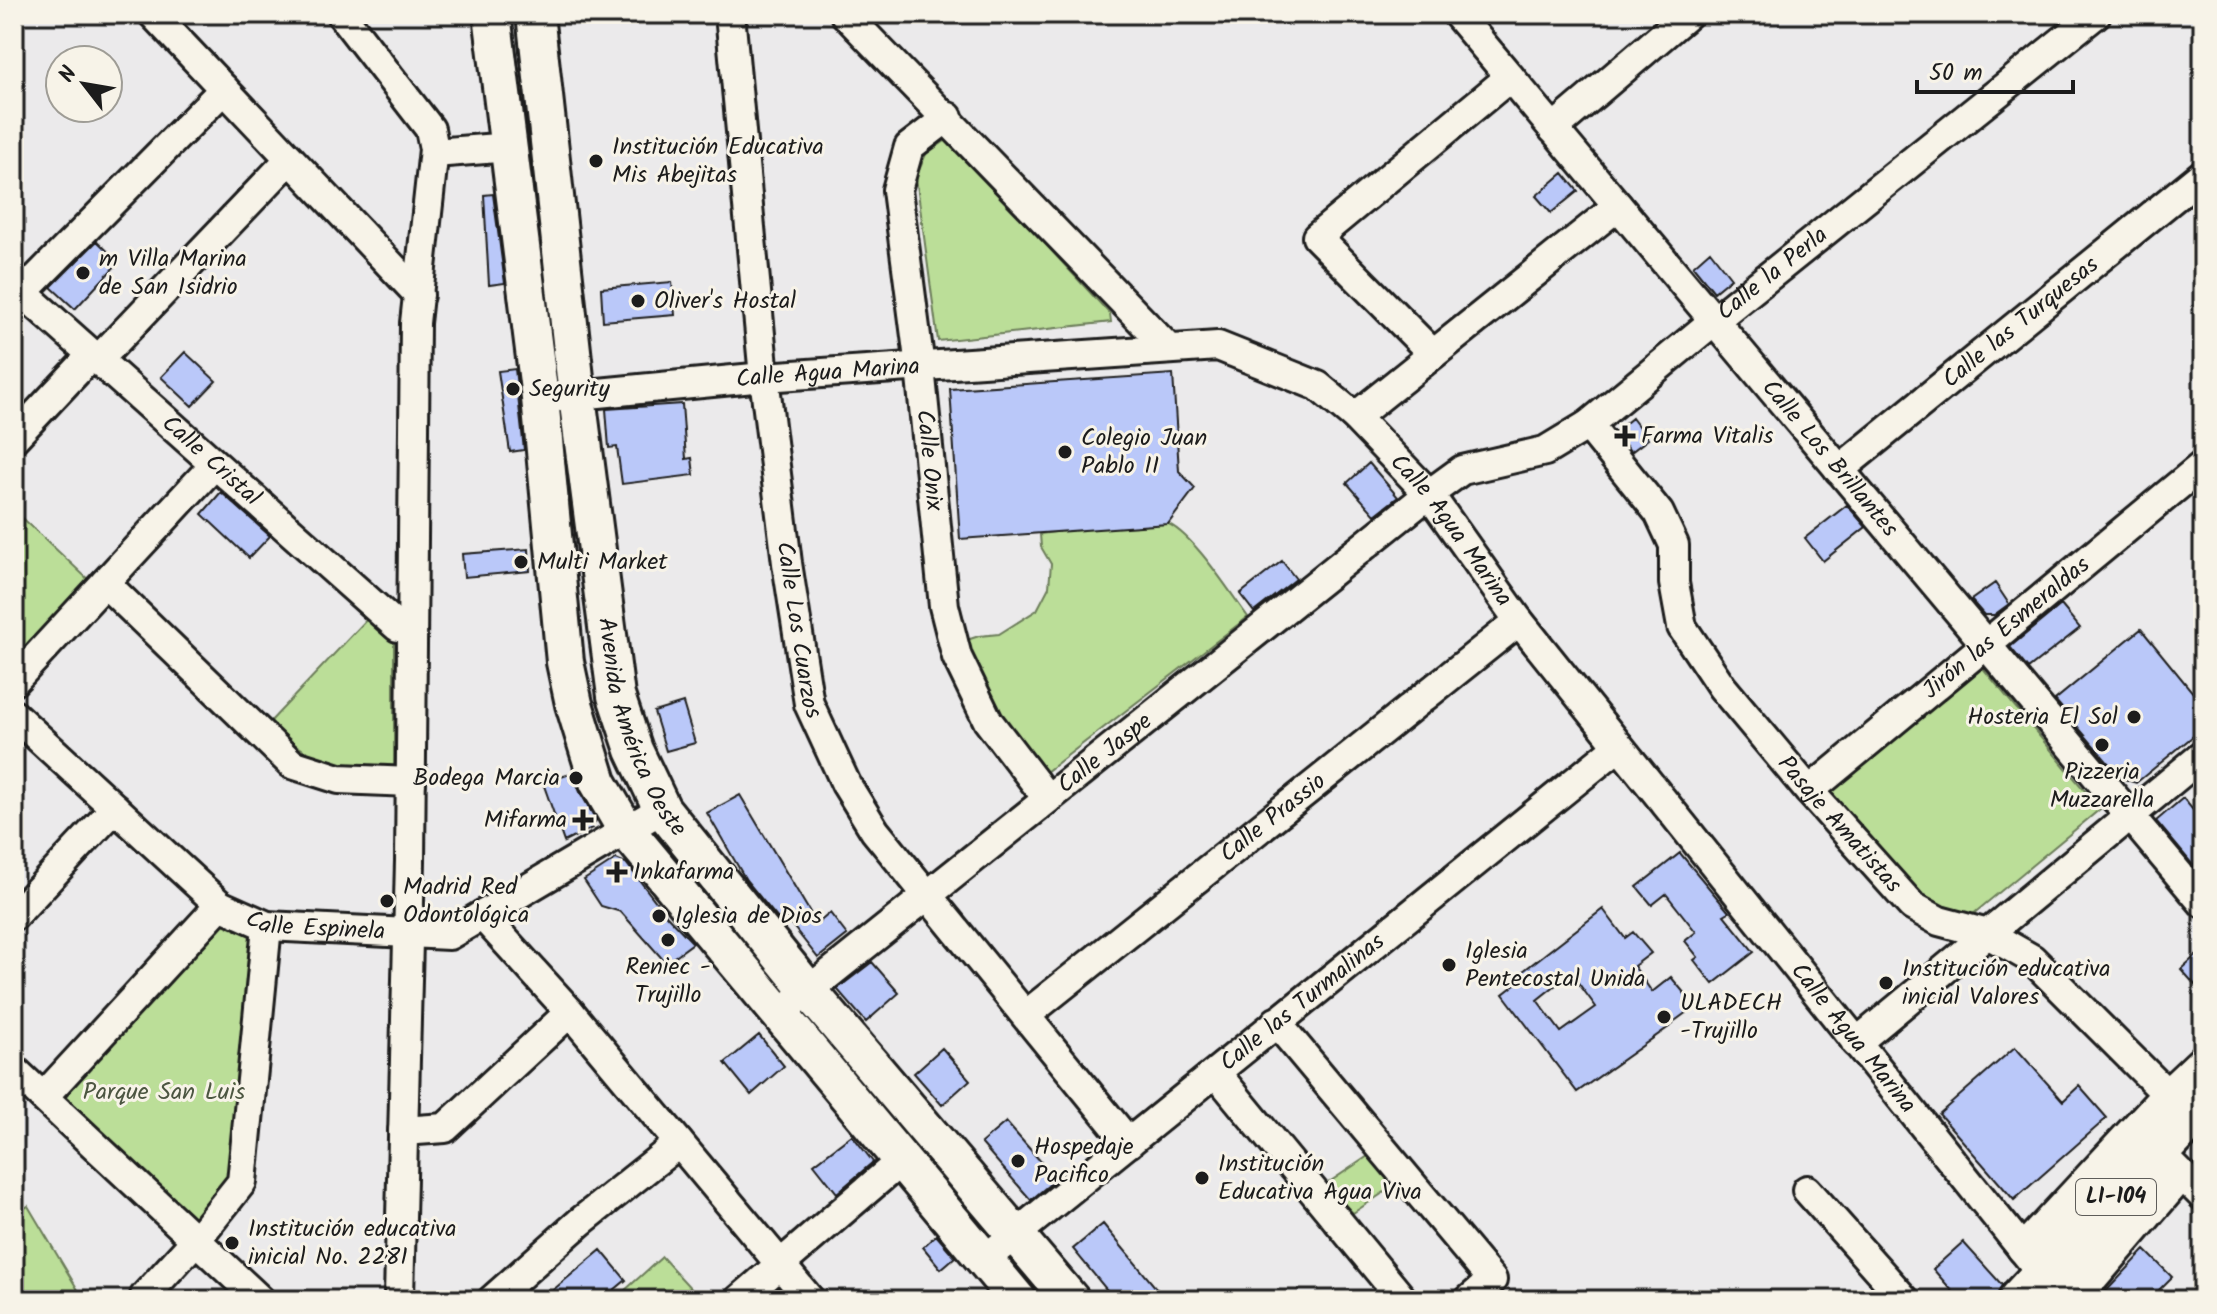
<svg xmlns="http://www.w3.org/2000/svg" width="2217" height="1314" font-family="Kalam,sans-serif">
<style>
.green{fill:#bbde98;stroke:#6c7d5a;stroke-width:2}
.building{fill:#bac8f9;stroke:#1c1c1c;stroke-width:2;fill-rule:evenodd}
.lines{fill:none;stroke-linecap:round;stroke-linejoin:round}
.minor-casing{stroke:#1c1c1c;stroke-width:34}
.major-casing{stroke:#1c1c1c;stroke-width:42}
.highway-casing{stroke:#1c1c1c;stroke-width:48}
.minor{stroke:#f7f3e8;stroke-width:28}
.major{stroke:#f7f3e8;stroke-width:36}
.highway{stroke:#f7f3e8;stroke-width:42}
.poi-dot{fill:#1c1c1c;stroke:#f7f3e8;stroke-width:3}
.labels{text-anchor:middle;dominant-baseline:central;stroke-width:6;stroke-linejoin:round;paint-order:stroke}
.shield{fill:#f7f3e8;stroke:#5e5c59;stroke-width:2}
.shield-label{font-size:22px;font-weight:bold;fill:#1c1c1c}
.poi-label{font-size:24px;fill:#1c1c1c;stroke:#f7f3e8;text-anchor:start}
.street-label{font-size:24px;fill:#1c1c1c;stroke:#f7f3e8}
.park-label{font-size:24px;fill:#4c5641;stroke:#f7f3e8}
</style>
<rect width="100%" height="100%" fill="#ebeaeb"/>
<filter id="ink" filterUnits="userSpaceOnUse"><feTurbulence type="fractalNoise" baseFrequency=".0125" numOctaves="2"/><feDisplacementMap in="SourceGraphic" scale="16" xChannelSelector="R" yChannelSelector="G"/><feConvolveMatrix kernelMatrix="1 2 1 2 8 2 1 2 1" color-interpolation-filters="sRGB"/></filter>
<g filter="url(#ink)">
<path class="green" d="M948 139 1110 314 1111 322 938 341 916 177 926 154Z
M14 510 92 583 14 667Z
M1139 521C1147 521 1156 520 1164 522 1192 531 1230 593 1248 617L1042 775C1009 733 981 693 967 640L979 636 999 634 1037 610 1049 587 1051 564 1041 547 1040 534Z
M369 617 394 638V770C332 768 316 763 268 724Z
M1982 667 2100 809 1972 915 1910 895 1824 795Z
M220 905 267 926 242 1182 196 1240 43 1097Z
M1371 1154 1395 1185 1353 1213 1325 1185Z
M28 1206 84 1300H15L14 1215Z
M662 1257 695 1293 688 1300H614Z"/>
<path class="building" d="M1563 173 1578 191 1551 213 1536 196Z
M493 194 505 283 489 285 484 195Z
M97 241 119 262 75 309 51 287Z
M1710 251 1731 278 1714 292 1693 266Z
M672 282 675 315 603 321 601 288Z
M185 352 216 381 192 406 161 377Z
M515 369 524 450 510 452 498 371Z
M1173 374 1179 471 1195 488 1168 524 960 539 950 389Z
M682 404 686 459 692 458 694 475 622 484 617 447 609 448 606 409Z
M1632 418 1648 439 1631 452 1615 432Z
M1369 463 1398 497 1375 515 1347 483Z
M221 492 270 536 249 558 202 514Z
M1847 505 1866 527 1823 561 1805 538Z
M529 549 530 571 464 577 462 554Z
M1282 561 1296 579 1254 612 1240 594Z
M1995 583 2009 604 1994 615H1984L1971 600Z
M2061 605 2080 628 2028 669 2010 647Z
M2141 629 2203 705V728L2136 783 2121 778 2055 700Z
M683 703 695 743 666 751 654 712Z
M573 773 580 792 596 820 592 828 564 842 543 783Z
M740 795 817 924 830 913 847 935 818 958 784 915 778 919 746 880 707 813Z
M2183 798 2203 822V877L2156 821Z
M1680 853 1729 912 1724 915 1754 952 1713 984 1694 960 1698 957 1685 941 1696 932 1666 894 1652 905 1637 887Z
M616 859 626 863 667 916 693 943 666 963 621 912 601 906 584 880Z
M1603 909 1625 938 1633 932 1651 953 1634 966 1652 992 1671 977 1695 1006 1672 1023 1673 1024 1577 1092 1503 994 1521 980 1518 975ZM1571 973 1596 1007 1561 1032 1537 1000Z
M2203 949V994L2181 969Z
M872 962 899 993 866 1022 837 989Z
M759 1035 784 1066 751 1095 725 1063Z
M2015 1047 2063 1101 2079 1086 2107 1118 2014 1200 1939 1114Z
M942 1048 970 1080 942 1105 914 1073Z
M1006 1122 1056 1179 1031 1200 981 1143Z
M852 1135 873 1162 837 1193 814 1164Z
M1103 1224 1166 1300H1115L1073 1249Z
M936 1235 955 1257 941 1269 923 1247Z
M1963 1242 2002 1285 1995 1300H1960L1933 1269Z
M601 1250 626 1280 602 1300H541Z
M2145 1250 2172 1277 2149 1300H2098Z"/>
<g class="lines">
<g class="minor-casing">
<g id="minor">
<path d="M153 14 419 295"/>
<path d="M341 14 430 129 434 149 415 323 410 861 399 1297"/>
<path id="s1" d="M730 14 764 377 787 563 809 704 846 784 875 831 1129 1143"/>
<path d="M845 14 1169 349"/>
<path id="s2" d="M1457 14 2203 903"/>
<path id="s3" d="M948 117 909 147 897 190 920 367 944 606 957 657 988 721 1047 798"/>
<path d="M1553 129 1688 14"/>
<path d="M434 153 510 147"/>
<path id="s4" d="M14 285 398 627 412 628"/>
<path d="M22 293 224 89"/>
<path d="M1433 354 1317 237 1510 77"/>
<path d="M98 360 290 159"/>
<path id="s5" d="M557 397 764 377 1218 346 1318 386 1355 417 1429 494 1519 621 2052 1286"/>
<path d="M1355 417 1618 206"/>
<path id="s6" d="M1588 425 1659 513 1674 545V583L1682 627 1722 687 1809 791 1912 906 1939 921 1988 934 2032 959 2203 1130"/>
<path d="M14 438 92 355"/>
<path id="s7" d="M1839 470 2203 174"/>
<path d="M105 583 292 764 339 779 411 782"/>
<path d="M14 681 214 465"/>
<path id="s8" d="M14 715 220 905 267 926 449 935 662 809"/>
<path id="s9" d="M1809 791 2203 465"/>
<path d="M482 915 570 1012 810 1300"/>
<path d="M14 916 115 808"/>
<path id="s10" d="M794 1002 1429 494 1462 470 1545 451 1588 425 1727 310 2096 14"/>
<path id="s11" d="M1026 1015 1519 621"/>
<path d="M1276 1022 1492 1280 1469 1300"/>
<path d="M1856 1043 2203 755"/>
<path d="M14 1070 260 1300"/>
<path d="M1216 1073 1403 1300"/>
<path d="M43 1097 220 905"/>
<path d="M403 1131 445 1128 570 1012"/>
<path d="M2164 1157 2203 1196"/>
<path d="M1807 1190 1905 1300"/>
<path d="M2022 1249 2165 1095 2203 1059"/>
<path id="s12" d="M985 1259 1619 746"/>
<path d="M145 1296 196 1240 242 1182 267 926"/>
<path d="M492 1300 580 1222 679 1143"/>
<path d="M739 1300 903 1159"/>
</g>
</g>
<g class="major-casing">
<g id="major">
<path d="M492 14 540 398 565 662 574 704 598 782 626 830 1018 1300"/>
<path id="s13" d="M535 14 577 396 616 696 634 750 662 809 808 990 1071 1300"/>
</g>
</g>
<g class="highway-casing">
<path id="highway" d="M2020 1300 2203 1104
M2066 1300 2169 1180"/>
</g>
<use href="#minor" class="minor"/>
<use href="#major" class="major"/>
<use href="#highway" class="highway"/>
</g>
</g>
<g class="poi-dot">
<circle cx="596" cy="161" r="8"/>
<circle cx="83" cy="273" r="8"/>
<circle cx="638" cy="301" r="8"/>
<circle cx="513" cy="389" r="8"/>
<path d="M1621 424h8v8h8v8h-8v8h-8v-8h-8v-8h8z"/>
<circle cx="1065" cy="452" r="8"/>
<circle cx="521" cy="562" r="8"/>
<circle cx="2134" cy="717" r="8"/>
<circle cx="2102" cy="745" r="8"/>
<circle cx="576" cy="778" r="8"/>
<path d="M579 808h8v8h8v8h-8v8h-8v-8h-8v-8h8z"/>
<path d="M613 860h8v8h8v8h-8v8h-8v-8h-8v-8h8z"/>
<circle cx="387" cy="901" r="8"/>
<circle cx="659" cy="916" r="8"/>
<circle cx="668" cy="940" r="8"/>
<circle cx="1449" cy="965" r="8"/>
<circle cx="1886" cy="983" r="8"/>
<circle cx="1664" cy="1017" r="8"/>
<circle cx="1018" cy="1161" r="8"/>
<circle cx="1202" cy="1178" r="8"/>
<circle cx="232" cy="1243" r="8"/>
</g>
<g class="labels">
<rect class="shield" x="2076" y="1179" width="80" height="36" rx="6"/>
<g class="shield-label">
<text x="2116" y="1197">LI-104</text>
</g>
<g class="poi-label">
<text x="612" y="147">Institución Educativa<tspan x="612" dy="28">Mis Abejitas</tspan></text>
<text x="99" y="259">m Villa Marina<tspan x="99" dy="28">de San Isidrio</tspan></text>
<text x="654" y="301">Oliver's Hostal</text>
<text x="529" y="389">Segurity</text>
<text x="1641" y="436">Farma Vitalis</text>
<text x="1081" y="438">Colegio Juan<tspan x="1081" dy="28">Pablo II</tspan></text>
<text x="537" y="562">Multi Market</text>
<text x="2118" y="717" text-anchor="end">Hosteria El Sol</text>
<text x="2102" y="772" text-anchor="middle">Pizzeria<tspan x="2102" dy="28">Muzzarella</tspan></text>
<text x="560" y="778" text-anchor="end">Bodega Marcia</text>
<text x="567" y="820" text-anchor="end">Mifarma</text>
<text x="633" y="872">Inkafarma</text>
<text x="403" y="887">Madrid Red<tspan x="403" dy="28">Odontológica</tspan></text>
<text x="675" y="916">Iglesia de Dios</text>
<text x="1465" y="951">Iglesia<tspan x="1465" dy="28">Pentecostal Unida</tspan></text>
<text x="668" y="967" text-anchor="middle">Reniec -<tspan x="668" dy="28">Trujillo</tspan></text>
<text x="1902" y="969">Institución educativa<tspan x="1902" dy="28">inicial Valores</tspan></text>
<text x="1680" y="1003">ULADECH<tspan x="1680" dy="28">-Trujillo</tspan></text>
<text x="1034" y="1147">Hospedaje<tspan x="1034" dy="28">Pacifico</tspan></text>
<text x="1218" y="1164">Institución<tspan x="1218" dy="28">Educativa Agua Viva</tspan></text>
<text x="248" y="1229">Institución educativa<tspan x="248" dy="28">inicial No. 2281</tspan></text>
</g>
<g class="street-label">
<text stroke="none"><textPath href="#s10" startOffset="1228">Calle la Perla</textPath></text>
<text stroke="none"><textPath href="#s7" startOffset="234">Calle las Turquesas</textPath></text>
<text stroke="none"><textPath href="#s5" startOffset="272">Calle Agua Marina</textPath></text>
<text stroke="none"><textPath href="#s2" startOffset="580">Calle Los Brillantes</textPath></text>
<text stroke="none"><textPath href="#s3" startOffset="366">Calle Onix</textPath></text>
<text stroke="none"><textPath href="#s4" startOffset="264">Calle Cristal</textPath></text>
<text stroke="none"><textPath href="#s5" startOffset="968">Calle Agua Marina</textPath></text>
<text stroke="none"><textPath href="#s9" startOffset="256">Jirón las Esmeraldas</textPath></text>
<text stroke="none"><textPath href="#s1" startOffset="620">Calle Los Cuarzos</textPath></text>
<text stroke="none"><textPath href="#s13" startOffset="724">Avenida América Oeste</textPath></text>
<text stroke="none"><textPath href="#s10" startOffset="398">Calle Jaspe</textPath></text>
<text stroke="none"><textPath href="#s11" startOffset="316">Calle Prassio</textPath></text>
<text stroke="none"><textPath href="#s6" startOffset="484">Pasaje Amatistas</textPath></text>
<text stroke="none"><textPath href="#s8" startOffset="380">Calle Espinela</textPath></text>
<text stroke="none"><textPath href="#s12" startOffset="408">Calle las Turmalinas</textPath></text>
<text stroke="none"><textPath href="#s5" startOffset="1616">Calle Agua Marina</textPath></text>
</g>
<g class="park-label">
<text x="164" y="1092">Parque San Luis</text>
</g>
</g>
<rect width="2217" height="1314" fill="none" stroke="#f7f3e8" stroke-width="48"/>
<rect x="24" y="24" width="2169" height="1266" fill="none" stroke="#1c1c1c" stroke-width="3" filter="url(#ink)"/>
<g transform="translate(84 84) rotate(301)"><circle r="38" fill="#f7f3e8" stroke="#9f9d96" stroke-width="2"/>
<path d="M0-6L14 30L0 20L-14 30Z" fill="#1c1c1c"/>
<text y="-12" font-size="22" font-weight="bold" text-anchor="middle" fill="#1c1c1c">N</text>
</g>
<path d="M1917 80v12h156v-12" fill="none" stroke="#1c1c1c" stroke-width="4"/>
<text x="1929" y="80" font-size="24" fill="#1c1c1c" stroke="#f7f3e8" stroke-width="6" paint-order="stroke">50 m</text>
</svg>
